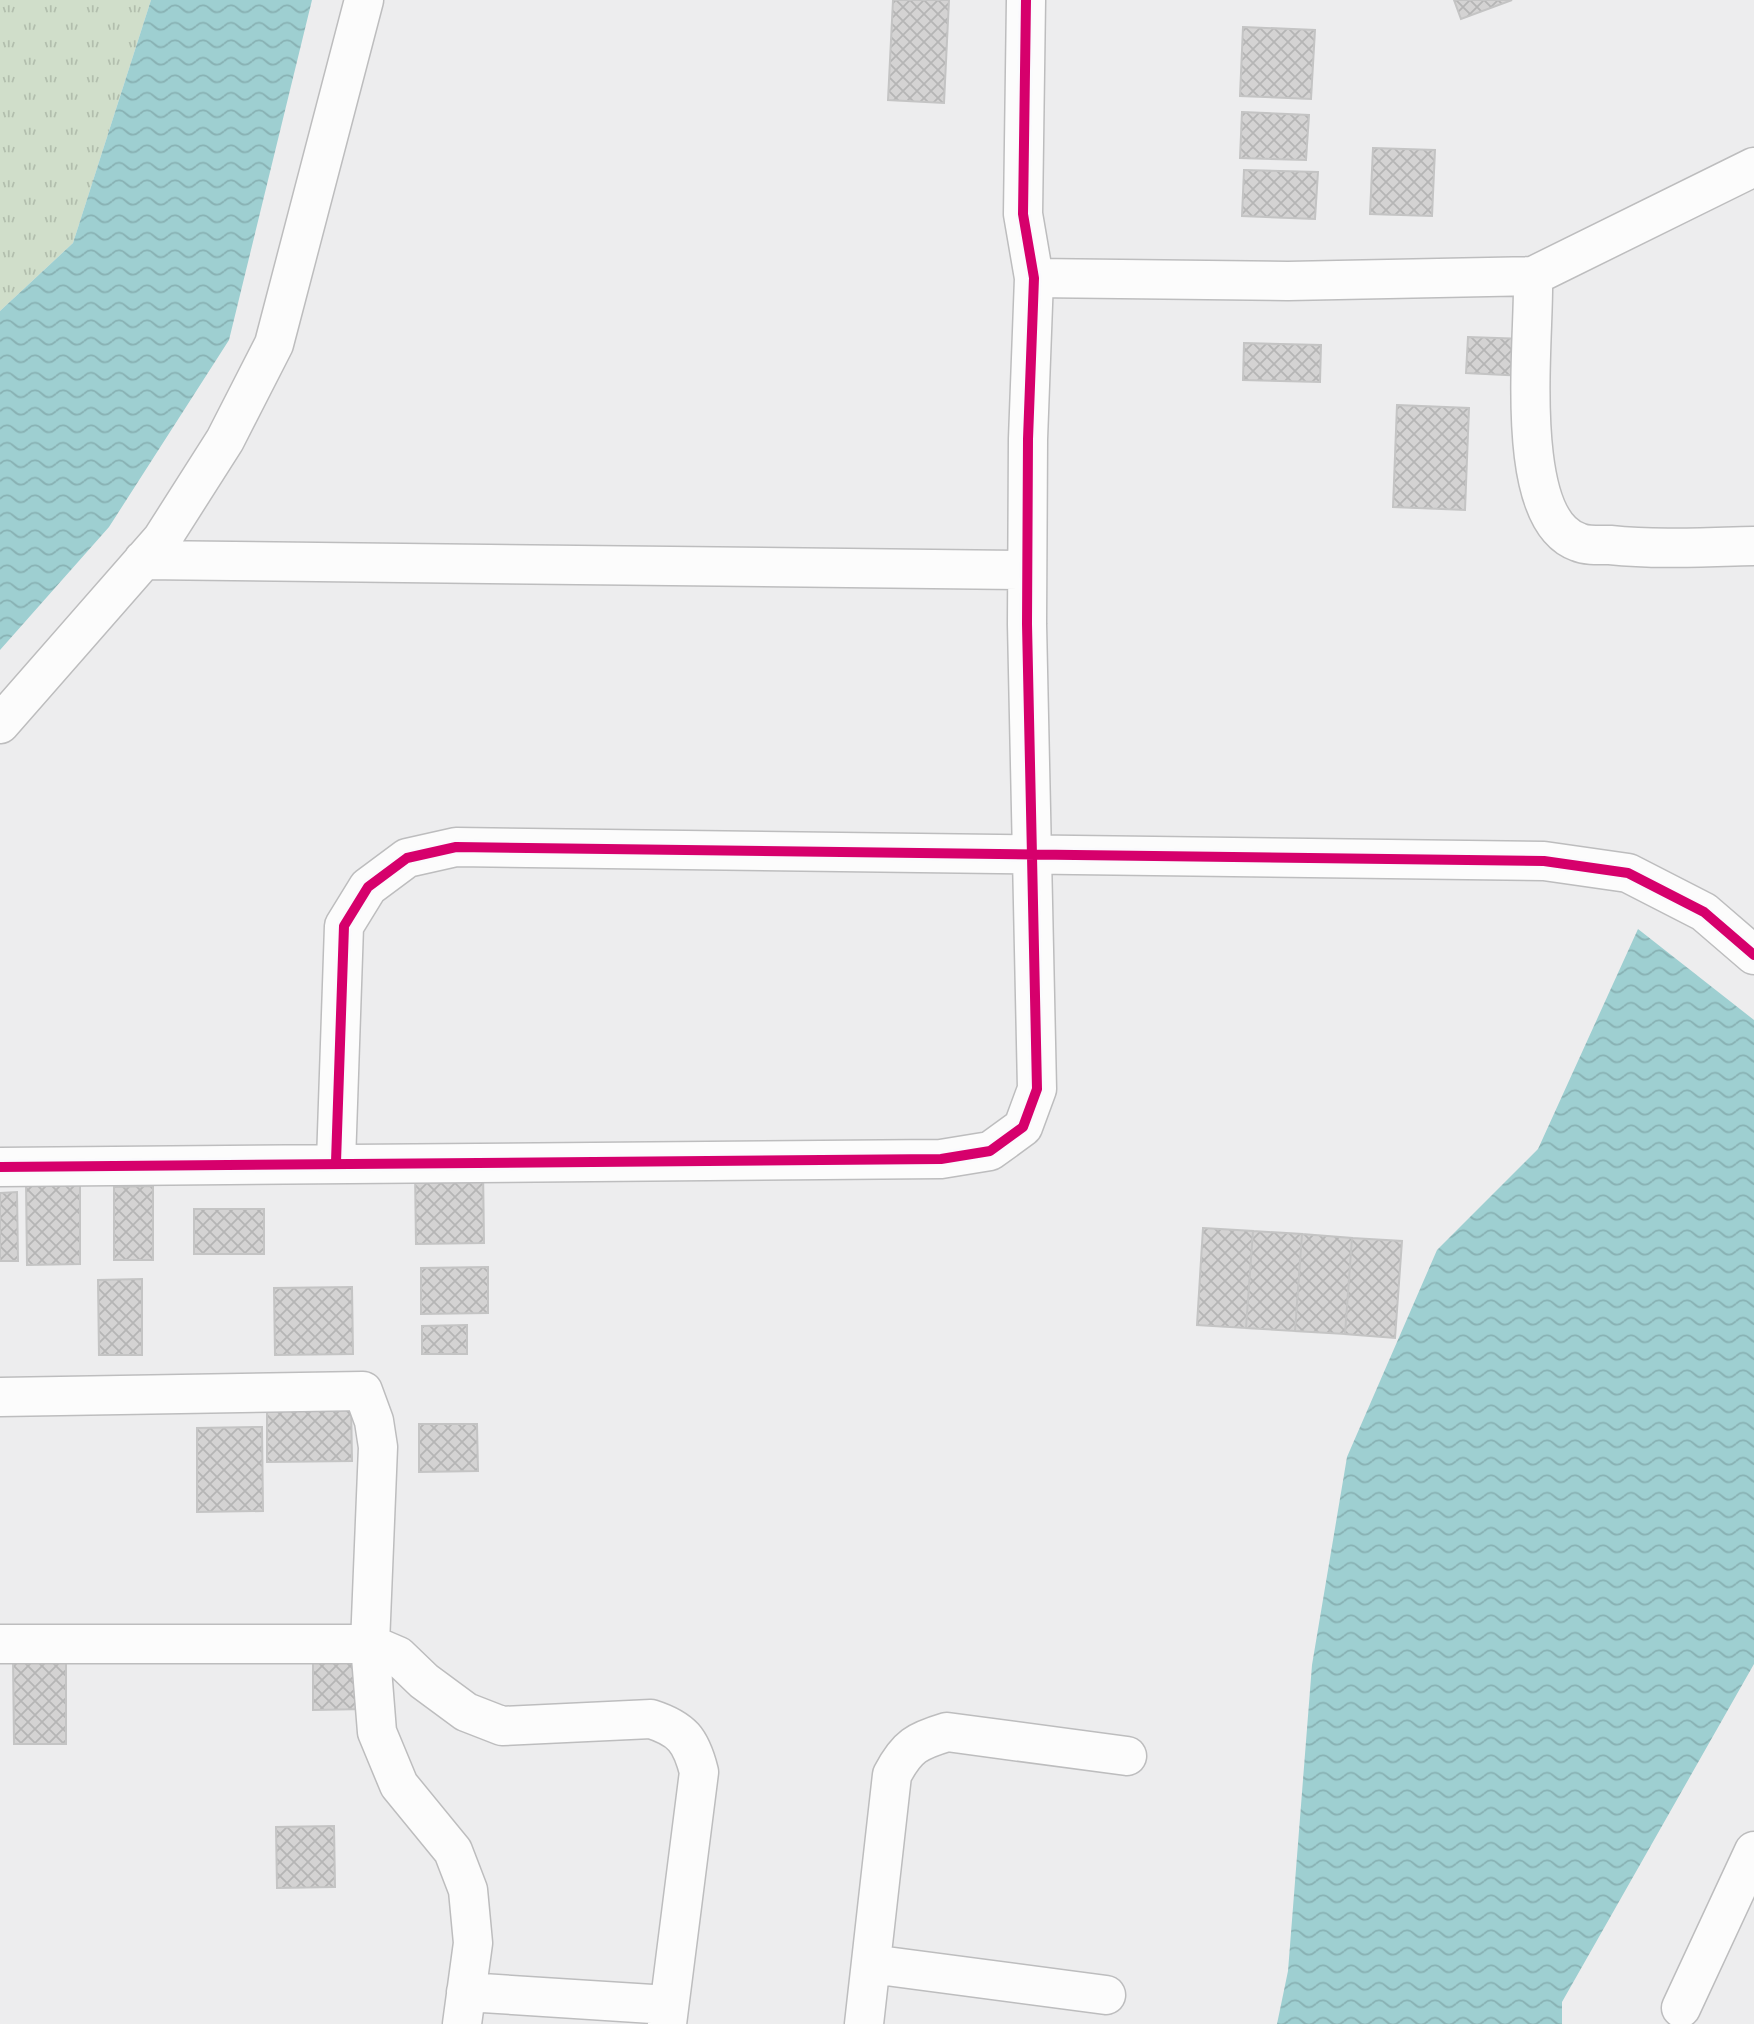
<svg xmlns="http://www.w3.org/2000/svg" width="1754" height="2024" font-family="Figtree,sans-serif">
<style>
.grass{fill:url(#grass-tufts)}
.water{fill:url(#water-waves)}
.building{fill:url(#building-cross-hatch);stroke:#c4c4c4;stroke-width:2}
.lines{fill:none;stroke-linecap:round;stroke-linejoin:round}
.street-casing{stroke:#bdbdbe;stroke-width:41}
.street{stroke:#fcfcfc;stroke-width:38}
.cycleway-casing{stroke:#fafafd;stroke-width:15}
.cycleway{stroke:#d6006c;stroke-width:10}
</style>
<defs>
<pattern id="grass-tufts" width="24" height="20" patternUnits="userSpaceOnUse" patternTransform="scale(1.75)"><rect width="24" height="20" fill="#d0deca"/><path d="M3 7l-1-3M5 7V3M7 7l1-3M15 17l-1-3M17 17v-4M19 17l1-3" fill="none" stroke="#b2bead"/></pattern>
<pattern id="water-waves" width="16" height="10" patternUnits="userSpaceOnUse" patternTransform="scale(1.75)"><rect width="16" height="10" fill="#9ecfd1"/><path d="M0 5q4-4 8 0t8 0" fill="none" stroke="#88b1b3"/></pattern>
<pattern id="building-cross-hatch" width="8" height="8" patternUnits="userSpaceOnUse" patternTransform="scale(1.75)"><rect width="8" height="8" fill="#d4d3d3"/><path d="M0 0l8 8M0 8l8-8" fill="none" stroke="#b5b5b5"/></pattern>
</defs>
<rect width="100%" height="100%" fill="#ededee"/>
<path class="grass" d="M0 0H151L73 243 0 311Z"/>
<path class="water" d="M151 0H312L229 340 109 527 0 650V311L73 243Z
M1638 929 1754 1020V1664L1562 2002V2024H1277L1288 1971 1312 1665 1347 1457 1437 1250 1538 1149Z"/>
<path class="building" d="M893 0H949L944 103 888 100Z
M1454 0H1512L1461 19Z
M1243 27 1315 30 1311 99 1240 96Z
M1242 112 1309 115 1306 160 1240 158Z
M1373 148 1435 150 1432 216 1370 214Z
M1244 170 1318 172 1315 219 1242 216Z
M1468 337 1526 339 1525 376 1466 373Z
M1244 343 1321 345 1320 382 1243 380Z
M1397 405 1469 408 1465 510 1393 507Z
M483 1168 484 1243 416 1244 415 1170Z
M80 1181V1264L27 1265 26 1182Z
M153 1186V1260H114V1187Z
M17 1192 18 1261H0V1193Z
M194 1209H264V1254H194Z
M1203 1228 1253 1231 1246 1328 1197 1325Z
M1253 1231 1302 1234 1295 1331 1246 1328Z
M1302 1234 1352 1238 1345 1334 1295 1331Z
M1352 1238 1402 1241 1395 1338 1345 1334Z
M488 1267V1313L421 1314V1268Z
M142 1279V1355H99L98 1280Z
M352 1287 353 1354 275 1355 274 1288Z
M467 1325V1354H422V1326Z
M351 1400 352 1461 267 1462V1401Z
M419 1424H477L478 1471 419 1472Z
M262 1427 263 1511 197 1512V1428Z
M13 1657H66V1744H14Z
M365 1661V1709L313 1710V1662Z
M334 1826 335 1887 277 1888 276 1827Z"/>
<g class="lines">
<g class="street-casing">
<path id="street" d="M1533 276C1535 336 1511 518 1578 542 1587 546 1600 545 1610 545 1658 550 1706 547 1754 546
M1034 278 1288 281 1533 276 1754 167
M143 560 1027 570
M0 724 162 539 225 440 274 344 364 0
M336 1162 344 926 368 887 407 858 456 847 1544 861 1628 873 1704 912 1754 955
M0 1167 941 1159 990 1151 1023 1127 1037 1089 1027 624 1028 439 1034 278 1023 214 1026 0
M0 1397 363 1391 374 1421 378 1447 370 1644 377 1732 399 1785 453 1851 468 1890 473 1943 462 2024
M0 1644H370L398 1656 424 1681 466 1712 502 1726 651 1719C682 1729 691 1740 699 1772L667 2024
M871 1964 1106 1995
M466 1992 668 2005
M1681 2008 1754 1851
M864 2024 892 1775C907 1746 917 1741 947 1732L1127 1756"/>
</g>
<use href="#street" class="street"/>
<g class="cycleway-casing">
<path id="cycleway" d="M336 1162 344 926 368 887 407 858 456 847 1544 861 1628 873 1704 912 1754 955
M0 1167 941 1159 990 1151 1023 1127 1037 1089 1027 624 1028 439 1034 278 1023 214 1026 0"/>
</g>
<use href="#cycleway" class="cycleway"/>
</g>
</svg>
